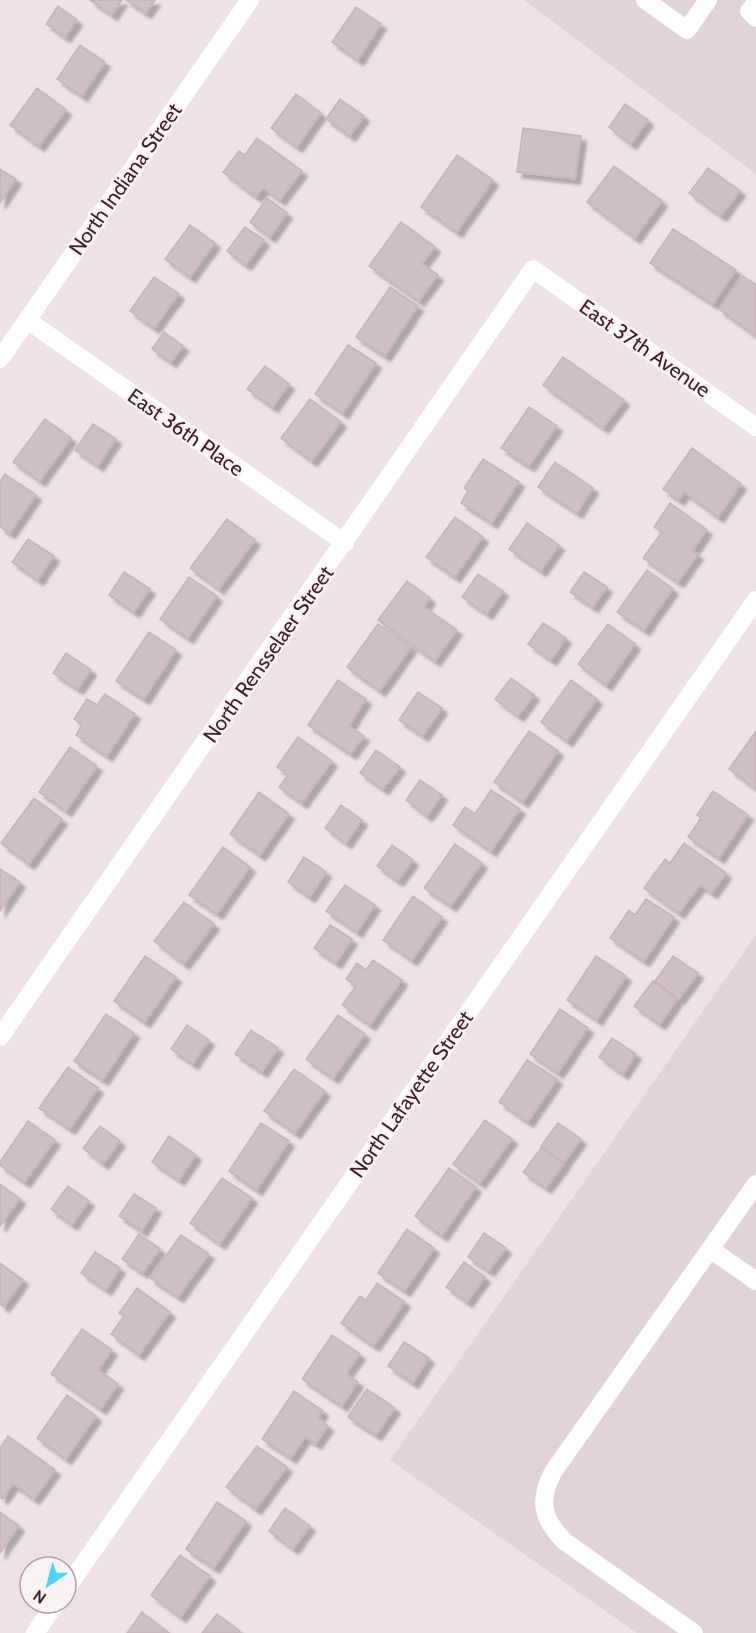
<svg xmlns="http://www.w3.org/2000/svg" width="756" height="1633" font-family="Cabin,sans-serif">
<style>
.built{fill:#e2d3d9}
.building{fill:#cfbec5;stroke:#c8b3bc;stroke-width:1.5;filter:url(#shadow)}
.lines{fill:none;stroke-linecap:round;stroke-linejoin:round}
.minor{stroke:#fff;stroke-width:18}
.labels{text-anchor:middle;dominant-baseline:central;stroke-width:5;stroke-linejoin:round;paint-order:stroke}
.street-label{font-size:21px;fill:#411f29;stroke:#faf3f6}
</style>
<defs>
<filter id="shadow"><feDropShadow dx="5.5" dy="5.5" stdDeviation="1.5" flood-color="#0004"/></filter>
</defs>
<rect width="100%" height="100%" fill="#eee2e7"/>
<path class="built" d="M524 0H756V174Z
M756 935V1633H637L390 1460Z"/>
<path class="building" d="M90 0H122L112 15Z
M126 0H155L146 13Z
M58 6 77 20 65 37 46 24Z
M356 7 381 24 358 60 332 42Z
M80 45 105 62 82 96 57 79Z
M37 88 66 110 39 146 10 125Z
M296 94 321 113 297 147 271 128Z
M340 99 364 116 350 136 326 119Z
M625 104 648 120 631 144 609 127Z
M523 128 581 136 575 179 517 172Z
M257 138 302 171 280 200 263 188 256 197 223 172 239 151 245 155Z
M457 155 493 180 457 232 421 207Z
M614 166 662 201 635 238 587 202Z
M708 168 740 191 721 216 689 193Z
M0 169 16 179 0 203Z
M267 198 287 213 270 237 250 222Z
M401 222 435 247 422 264 438 275 419 301 369 266Z
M190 225 215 243 190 277 165 259Z
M245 227 264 240 246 265 227 251Z
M673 229 736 270 713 304 650 263Z
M743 276 756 285V336L719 309Z
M154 277 179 294 154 328 130 311Z
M390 287 418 306 385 356 356 337Z
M164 332 183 346 171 362 152 349Z
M348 345 376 363 343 413 315 394Z
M563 357 624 400 603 428 543 385Z
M265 366 289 384 273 407 247 389Z
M310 399 341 422 312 461 281 438Z
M529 407 557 426 529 466 501 448Z
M45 419 71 438 40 481 13 462Z
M93 424 116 439 98 466 75 450Z
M692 448 741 484 718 517 684 492 679 500 663 489Z
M483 459 519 482 492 523 461 503 468 491 464 488Z
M555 462 593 488 577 513 538 487Z
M5 474 36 495 10 533 0 527V482Z
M670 503 707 530 692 551 698 554 678 582 643 558 662 532 654 527Z
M455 517 483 537 455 577 426 557Z
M227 519 255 540 219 589 190 568Z
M527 523 559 545 541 571 509 549Z
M28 539 54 556 38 580 12 562Z
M647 570 673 589 644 630 617 612Z
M124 572 150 589 134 612 109 595Z
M584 572 607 587 593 607 570 592Z
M478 574 503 591 487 614 462 597Z
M189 577 217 596 188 638 160 619Z
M407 581 430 598 424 607 457 630 435 661 378 620Z
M543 623 566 638 551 660 528 644Z
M378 624 411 647 380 691 347 667Z
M608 624 635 644 606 685 578 664Z
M149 632 176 650 144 699 116 681Z
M66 653 91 670 78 689 53 673Z
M511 678 534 695 518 716 495 699Z
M338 680 366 699 349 726 364 736 351 754 308 725Z
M571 680 597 699 567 741 541 722Z
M418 692 442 708 423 736 399 720Z
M105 694 135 714 107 756 76 735 82 725 74 719 87 699 97 705Z
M529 731 558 751 523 802 494 782Z
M756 731V789L729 769Z
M298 737 332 761 302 803 279 787 288 775 277 767Z
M70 747 97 766 66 811 39 792Z
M376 750 400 767 383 789 360 773Z
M420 780 442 795 427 816 406 800Z
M491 790 520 809 491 851 453 825 465 807 475 814Z
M713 791 748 815 719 858 688 837 701 818 697 815Z
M259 792 289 814 260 855 230 834Z
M34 798 62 819 29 864 1 843Z
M341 805 362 820 346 843 325 828Z
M684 843 726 873 712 893 700 885 679 913 644 888 665 859 670 863Z
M455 844 482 863 451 906 424 888Z
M392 845 413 860 398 881 377 866Z
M223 847 250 867 217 914 189 895Z
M304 857 326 872 310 897 288 882Z
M0 869 20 882 0 911Z
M345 885 375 905 357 932 326 911Z
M413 896 442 917 412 960 383 940Z
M646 899 674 917 644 961 610 938 629 910 635 915Z
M184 902 214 924 184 964 154 941Z
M330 925 352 939 336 963 314 948Z
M145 956 176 977 145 1022 114 1001Z
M596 956 626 976 597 1020 567 1000Z
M673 956 698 973 679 999 655 981Z
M373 960 402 980 370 1025 342 1005 356 986 346 979 357 963 366 970Z
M653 981 677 1000 660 1024 634 1006Z
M560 1009 588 1028 558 1073 530 1054Z
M106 1014 134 1033 103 1080 74 1061Z
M338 1015 365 1034 333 1078 306 1059Z
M187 1025 209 1040 193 1064 171 1049Z
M251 1030 278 1048 262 1072 235 1054Z
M612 1038 636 1054 623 1074 599 1057Z
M527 1060 557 1079 528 1122 499 1102Z
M68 1067 98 1088 70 1129 39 1108Z
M294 1069 325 1091 295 1133 264 1111Z
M485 1120 512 1139 480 1183 453 1164Z
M28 1121 55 1140 25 1182 0 1165V1162Z
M261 1123 289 1141 257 1190 229 1171Z
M558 1123 581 1139 564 1163 541 1146Z
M100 1126 120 1141 103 1164 83 1148Z
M169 1136 196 1155 179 1180 152 1162Z
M541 1148 564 1164 546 1188 523 1172Z
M449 1168 476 1187 442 1236 415 1216Z
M222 1178 252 1198 220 1244 190 1223Z
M0 1184 20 1199 0 1226Z
M68 1186 89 1201 72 1225 51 1209Z
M134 1194 156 1208 142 1231 119 1216Z
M407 1229 434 1248 405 1291 378 1273Z
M484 1233 506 1248 489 1271 468 1257Z
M139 1234 160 1249 143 1273 122 1259Z
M181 1235 209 1254 178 1297 150 1278Z
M95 1252 120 1268 106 1290 81 1273Z
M464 1262 485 1277 467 1302 446 1287Z
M0 1263 23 1280 4 1307 0 1304Z
M377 1283 405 1302 374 1346 341 1323 360 1296 366 1300Z
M137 1288 170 1312 139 1355 111 1334 124 1316 119 1313Z
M82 1329 112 1350 98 1370 118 1384 101 1409 51 1374Z
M332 1335 360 1354 346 1374 358 1382 342 1406 302 1379Z
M404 1342 429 1358 413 1383 388 1366Z
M367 1389 395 1408 376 1435 348 1417Z
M294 1391 323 1411 318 1418 328 1426 316 1444 305 1437 291 1458 262 1439Z
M67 1395 96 1416 66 1459 37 1438Z
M8 1436 55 1470 34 1499 13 1484 2 1499 0 1497V1448Z
M257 1446 287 1467 256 1509 226 1487Z
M217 1502 246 1521 214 1568 186 1549Z
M285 1508 310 1526 293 1549 269 1531Z
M0 1512 19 1526 0 1553Z
M180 1555 210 1576 181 1617 151 1595Z
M142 1612 169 1633H127Z
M217 1614 240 1631 238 1633H202Z"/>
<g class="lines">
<path class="minor" d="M645 0 687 30 708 0
M756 3 749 11 756 18
M27 320 345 543
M0 359 250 0
M0 1037 533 269 756 427
M710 1249 756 1281
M66 1589 756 600
M35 1633 56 1603
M694 1633 564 1541C542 1518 538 1501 553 1472L756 1184"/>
</g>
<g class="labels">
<g class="street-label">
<text transform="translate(125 179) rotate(-55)">North Indiana Street</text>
<text transform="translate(645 348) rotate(35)">East 37th Avenue</text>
<text transform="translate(186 432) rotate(35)">East 36th Place</text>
<text transform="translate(268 654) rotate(-55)">North Rensselaer Street</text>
<text transform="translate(411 1094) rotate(-55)">North Lafayette Street</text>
</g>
</g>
<g transform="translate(48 1585) rotate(215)"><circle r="28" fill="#faf3f6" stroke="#b09ea4" stroke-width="1.5"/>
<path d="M0-4.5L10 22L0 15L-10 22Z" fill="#4fd4ff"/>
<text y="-9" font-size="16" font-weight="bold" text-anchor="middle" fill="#411f29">N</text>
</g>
</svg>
